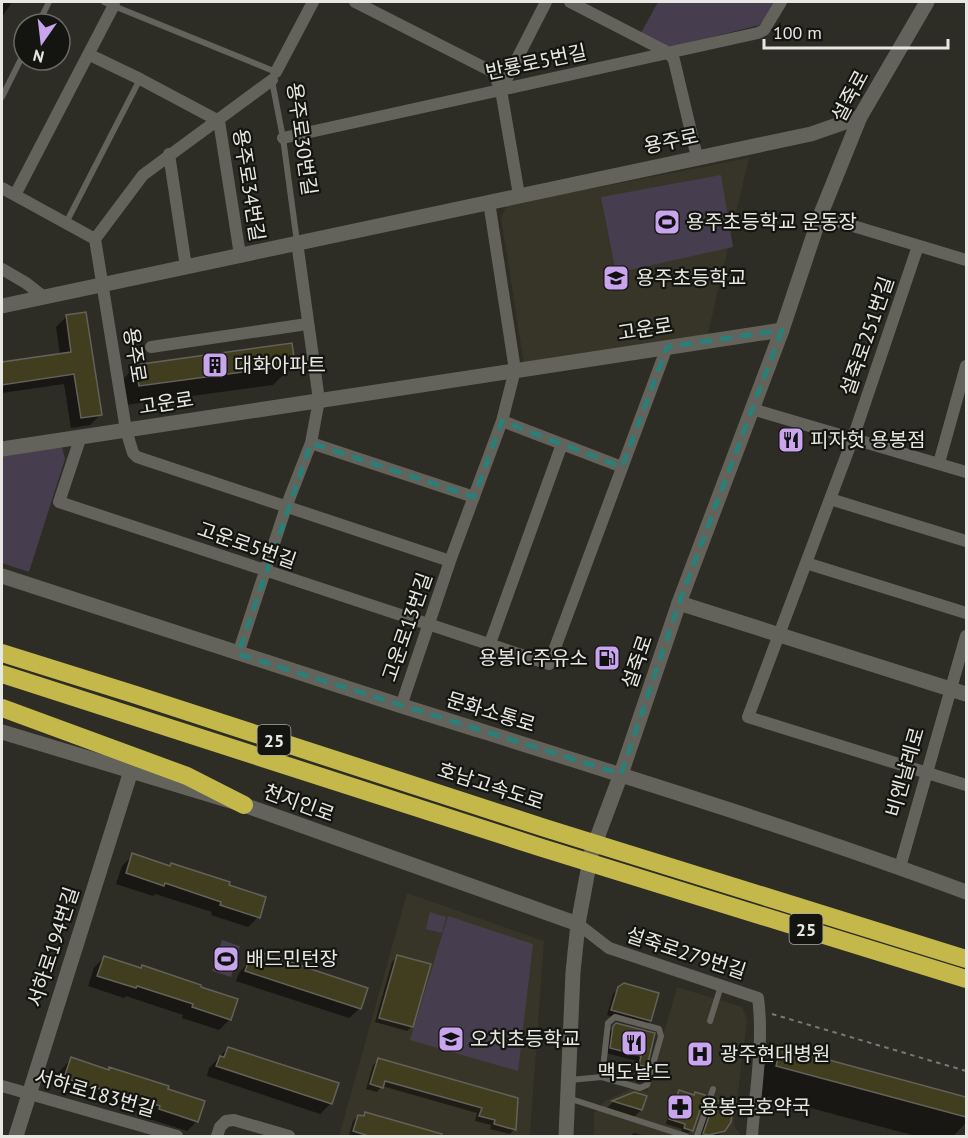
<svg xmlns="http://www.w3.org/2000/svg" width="968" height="1138" font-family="'PT Sans','Noto Sans KR',sans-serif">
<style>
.built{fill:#373528}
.green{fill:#463e4e}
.shadow{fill:#0007}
.building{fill:#413e20;stroke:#62625a;stroke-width:1.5}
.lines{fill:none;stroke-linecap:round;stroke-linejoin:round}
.path{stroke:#797973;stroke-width:2;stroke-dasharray:4.5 4.5;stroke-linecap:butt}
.service{stroke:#64635b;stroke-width:6}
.minor{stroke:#64635b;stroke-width:12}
.tertiary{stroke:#64635b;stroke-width:15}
.secondary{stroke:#64635b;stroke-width:15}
.motorway{stroke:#c4b84a;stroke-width:18}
.marked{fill:none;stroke:#25817a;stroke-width:4.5;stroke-dasharray:12 8;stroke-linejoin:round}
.labels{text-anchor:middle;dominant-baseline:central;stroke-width:4.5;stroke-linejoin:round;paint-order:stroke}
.shield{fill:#141411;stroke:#a8a8a4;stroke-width:1.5}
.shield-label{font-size:18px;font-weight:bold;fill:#e8e8e3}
.street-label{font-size:20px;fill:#e8e8e3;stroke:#141411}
.poi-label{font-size:20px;fill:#e8e8e3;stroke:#141411;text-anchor:start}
</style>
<rect width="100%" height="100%" fill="#2d2c25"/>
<path class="built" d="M749 158 707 338 524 365 501 218 507 205Z
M407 893 544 941 530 1136H339Z
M677 987 742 1007 747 1020 734 1126 740 1133V1136H594V1113L605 1101 632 1088 647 1092Z"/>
<path class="green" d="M658 2H775L766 18 759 25 669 48 641 33Z
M721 175 733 247 616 273 601 197Z
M62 447 65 459 29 572 2 563V455Z
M430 912 446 917 442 933 426 929Z
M448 916 533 944 518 1071 410 1040Z
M222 940 240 946 231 977 212 971Z"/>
<path class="shadow" d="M2 2H12L2 17Z
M66 317 100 415 90 425 71 428 64 384 2 393V364L60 355 56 327Z
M294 364 273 385 118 406 115 387 136 366Z
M133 855 169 867 171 865 227 886 258 917 248 927 211 915 212 912 155 894 153 896 116 884 122 866Z
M257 953 360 1008 349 1018 236 981 239 973Z
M104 957 230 1019 219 1030 182 1018 183 1015 126 996 124 998 88 986 94 968Z
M397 957 412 1026 407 1031 375 1022 392 962Z
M619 988 650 1021 645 1026 607 1015 613 994Z
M617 1024 653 1034 645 1066 640 1071 635 1070 637 1061 606 1053 609 1032Z
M228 1048 331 1103 320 1114 207 1076 209 1068Z
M781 1049 966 1098V1123L953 1136H916L750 1092 755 1075Z
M71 1059 108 1071 110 1069 166 1090 197 1121 187 1131 150 1119 151 1116 93 1098 91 1100 55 1088 61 1070Z
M378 1060 516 1099 514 1129 510 1134 490 1129 491 1125 475 1121 477 1113 382 1086 377 1092 366 1089 373 1065Z
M679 1092 692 1130 687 1134 681 1132 682 1129 666 1124 674 1096Z
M634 1094 641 1110 634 1117 607 1108 613 1102Z
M716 1100 727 1126 718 1136H700L711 1105Z
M366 1114 447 1136H349L353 1121 358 1116 362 1117Z
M634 1133 646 1136H630Z"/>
<path class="building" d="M86 312 102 415 81 418 74 374 2 385V362L71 352 66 315Z
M292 343 295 365 139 386 135 365Z
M132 853 170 866 171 863 230 882 229 885 266 897 260 918 220 905 221 902 165 883 164 886 126 873Z
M257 951 368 988 361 1009 245 971 249 960 253 962Z
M397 955 431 964 413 1027 379 1018Z
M104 956 141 968 142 965 201 985V987L238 999 231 1020 192 1007 193 1004 137 986 136 988 97 976Z
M624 983 659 993 651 1021 611 1010 618 987Z
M616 1023 655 1033 647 1067 639 1065 641 1056 610 1048 613 1026Z
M228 1047 339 1083 332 1104 216 1066 220 1056 224 1057Z
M781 1047 966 1097V1117L776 1066Z
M71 1057 109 1070V1067L169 1086 168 1089 205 1101 198 1122 159 1109 160 1106 104 1088 103 1090 64 1078Z
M378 1058 518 1098 516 1130 494 1124 495 1120 479 1116 482 1108 385 1081 383 1088 370 1084Z
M679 1090 694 1095 695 1092 705 1095 693 1131 684 1128 685 1124 669 1119Z
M634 1092 647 1096 642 1110 612 1101Z
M715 1099 733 1107 731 1122 725 1131 709 1135 703 1134Z
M365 1112 442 1134 441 1137H372L353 1131 358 1115 364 1116Z"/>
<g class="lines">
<path class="path" d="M772 1014 966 1071"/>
<path class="service" d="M104 2 276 72
M38 24 49 2
M272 81 283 138 297 242
M2 97 24 53
M66 223 140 79
M615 1017 659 1029 661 1036 647 1085 640 1088 602 1077 608 1023Z
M710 1021 721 986
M570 1080 602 1077
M568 1098 686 1136
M697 1136 713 1089"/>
<path class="minor" d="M355 2 493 72 501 90 519 195
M570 2 669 53 674 60 697 157
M90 55 140 79 219 121
M276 72 313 2
M501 90 546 2
M219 121 240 255
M283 138 758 33 764 30 781 2
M169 154 186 267
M2 188 95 239 126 430 133 453 137 457 450 561
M15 195 114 5
M820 216 966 260
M95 239 143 175 272 80
M918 246 853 438 748 717 966 785
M2 269 26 283 44 297
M151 347 307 324
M752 409 966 472
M502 421 622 467
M81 436 59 502 549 664 667 347
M311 443 474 497
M939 463 966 366
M830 499 966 541
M806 563 966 613
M489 646 562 444
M238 654 286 507 311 443 319 400 297 242
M401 706 450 561 502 421 515 370 489 202
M900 867 966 636
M578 924 609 948 758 998C764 1040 755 1093 752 1136
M2 1086 177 1136
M217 1136 220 1127 226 1121 234 1120 289 1136"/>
<path class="tertiary" d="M2 306 811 134 860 117
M2 449 782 330
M2 576C134 619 266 663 399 705 589 765 780 823 966 892
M679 603 966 694
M2 732 244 805 578 924
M16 1136 131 771"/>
<path class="secondary" d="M566 1136 573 972 578 924 591 854 621 774 679 603 782 330 820 216 860 117 927 2"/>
<path class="motorway" d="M2 653 133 694 545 828 966 959
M2 674 539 847 966 979
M2 708 187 776 244 805"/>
</g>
<path class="marked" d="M782 330 679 603 621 774 238 654 311 443 474 497 502 421 622 467 667 347Z"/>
<defs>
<g id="stadium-square" transform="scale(1.35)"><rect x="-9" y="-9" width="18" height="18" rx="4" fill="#c9a5ee" stroke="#141411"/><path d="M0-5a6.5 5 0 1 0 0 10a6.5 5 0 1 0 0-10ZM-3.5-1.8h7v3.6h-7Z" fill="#111"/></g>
<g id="school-square" transform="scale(1.35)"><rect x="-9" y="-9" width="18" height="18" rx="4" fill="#c9a5ee" stroke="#141411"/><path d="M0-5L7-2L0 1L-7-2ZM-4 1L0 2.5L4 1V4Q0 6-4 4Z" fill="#111"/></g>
<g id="building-square" transform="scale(1.35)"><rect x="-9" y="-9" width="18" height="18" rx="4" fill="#c9a5ee" stroke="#141411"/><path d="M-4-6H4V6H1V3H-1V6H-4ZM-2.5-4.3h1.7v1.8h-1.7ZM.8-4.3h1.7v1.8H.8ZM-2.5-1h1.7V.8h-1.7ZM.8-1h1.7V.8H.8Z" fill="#111"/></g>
<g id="restaurant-square" transform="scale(1.35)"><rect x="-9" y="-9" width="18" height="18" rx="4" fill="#c9a5ee" stroke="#141411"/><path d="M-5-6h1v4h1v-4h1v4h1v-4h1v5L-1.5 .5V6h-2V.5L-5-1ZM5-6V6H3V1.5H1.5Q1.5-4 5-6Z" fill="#111"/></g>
<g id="fuel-square" transform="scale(1.35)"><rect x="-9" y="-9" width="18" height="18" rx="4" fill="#c9a5ee" stroke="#141411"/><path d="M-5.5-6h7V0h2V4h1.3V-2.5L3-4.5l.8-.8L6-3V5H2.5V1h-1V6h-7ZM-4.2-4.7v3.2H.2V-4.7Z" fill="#111"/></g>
<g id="hospital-square" transform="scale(1.35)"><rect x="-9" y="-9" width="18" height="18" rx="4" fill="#c9a5ee" stroke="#141411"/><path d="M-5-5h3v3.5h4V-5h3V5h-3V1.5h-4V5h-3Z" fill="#111"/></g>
<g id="pharmacy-square" transform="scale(1.35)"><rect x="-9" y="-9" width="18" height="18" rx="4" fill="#c9a5ee" stroke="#141411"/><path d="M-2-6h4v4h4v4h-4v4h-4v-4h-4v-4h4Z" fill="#111"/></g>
</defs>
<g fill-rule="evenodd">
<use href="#stadium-square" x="667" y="222"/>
<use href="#school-square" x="616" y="278"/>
<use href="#building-square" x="215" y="365"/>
<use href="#restaurant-square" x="791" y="440"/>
<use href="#fuel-square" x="607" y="658"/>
<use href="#stadium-square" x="226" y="959"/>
<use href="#school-square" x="451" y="1039"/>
<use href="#restaurant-square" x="634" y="1043"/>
<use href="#hospital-square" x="700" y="1054"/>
<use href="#pharmacy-square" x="680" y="1107"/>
</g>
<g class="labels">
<g class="shield">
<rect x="257.5" y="725" width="33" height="30" rx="4.5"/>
<rect x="789.5" y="914" width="33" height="30" rx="4.5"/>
</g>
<g class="shield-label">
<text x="274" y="740">25</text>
<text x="806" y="929">25</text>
</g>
<g class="street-label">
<text transform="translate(536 62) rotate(-12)">반룡로5번길</text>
<text transform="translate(850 96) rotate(-62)">설죽로</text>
<text transform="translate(302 139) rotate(82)">용주로30번길</text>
<text transform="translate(671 141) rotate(-12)">용주로</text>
<text transform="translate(249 185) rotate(81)">용주로34번길</text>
<text transform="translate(645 329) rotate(-9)">고운로</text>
<text transform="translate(867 336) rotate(-71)">설죽로251번길</text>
<text transform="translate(135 355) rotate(81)">용주로</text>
<text transform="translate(166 403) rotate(-9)">고운로</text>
<text transform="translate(247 545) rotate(19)">고운로5번길</text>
<text transform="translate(407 627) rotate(-71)">고운로13번길</text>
<text transform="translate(637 662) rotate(-71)">설죽로</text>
<text transform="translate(491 712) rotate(17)">문화소통로</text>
<text transform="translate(905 772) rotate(-74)">비엔날레로</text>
<text transform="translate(491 786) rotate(18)">호남고속도로</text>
<text transform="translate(299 803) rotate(20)">천지인로</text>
<text transform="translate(53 947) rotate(-72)">서하로194번길</text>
<text transform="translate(686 953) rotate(18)">설죽로279번길</text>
<text transform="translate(95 1093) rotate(16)">서하로183번길</text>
</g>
<g class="poi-label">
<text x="686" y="222">용주초등학교 운동장</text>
<text x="636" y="278">용주초등학교</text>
<text x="234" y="365">대화아파트</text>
<text x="810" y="440">피자헛 용봉점</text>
<text x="588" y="658" text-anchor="end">용봉IC주유소</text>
<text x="246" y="959">배드민턴장</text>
<text x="470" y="1039">오치초등학교</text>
<text x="720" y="1054">광주현대병원</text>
<text x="634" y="1072" text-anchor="middle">맥도날드</text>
<text x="700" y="1107">용봉금호약국</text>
</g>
</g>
<rect width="968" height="1138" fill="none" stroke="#e8e8e3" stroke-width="6"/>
<g transform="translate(42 42) rotate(194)"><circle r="28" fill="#141411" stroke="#696965" stroke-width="1.5"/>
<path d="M0-4.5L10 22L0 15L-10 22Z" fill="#c9a5ee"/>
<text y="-9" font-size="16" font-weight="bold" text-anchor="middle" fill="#e8e8e3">N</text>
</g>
<path d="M764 39v9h184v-9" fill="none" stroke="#e8e8e3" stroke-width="3"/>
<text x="773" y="39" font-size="18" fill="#e8e8e3" stroke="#141411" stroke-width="4.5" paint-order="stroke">100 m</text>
</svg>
